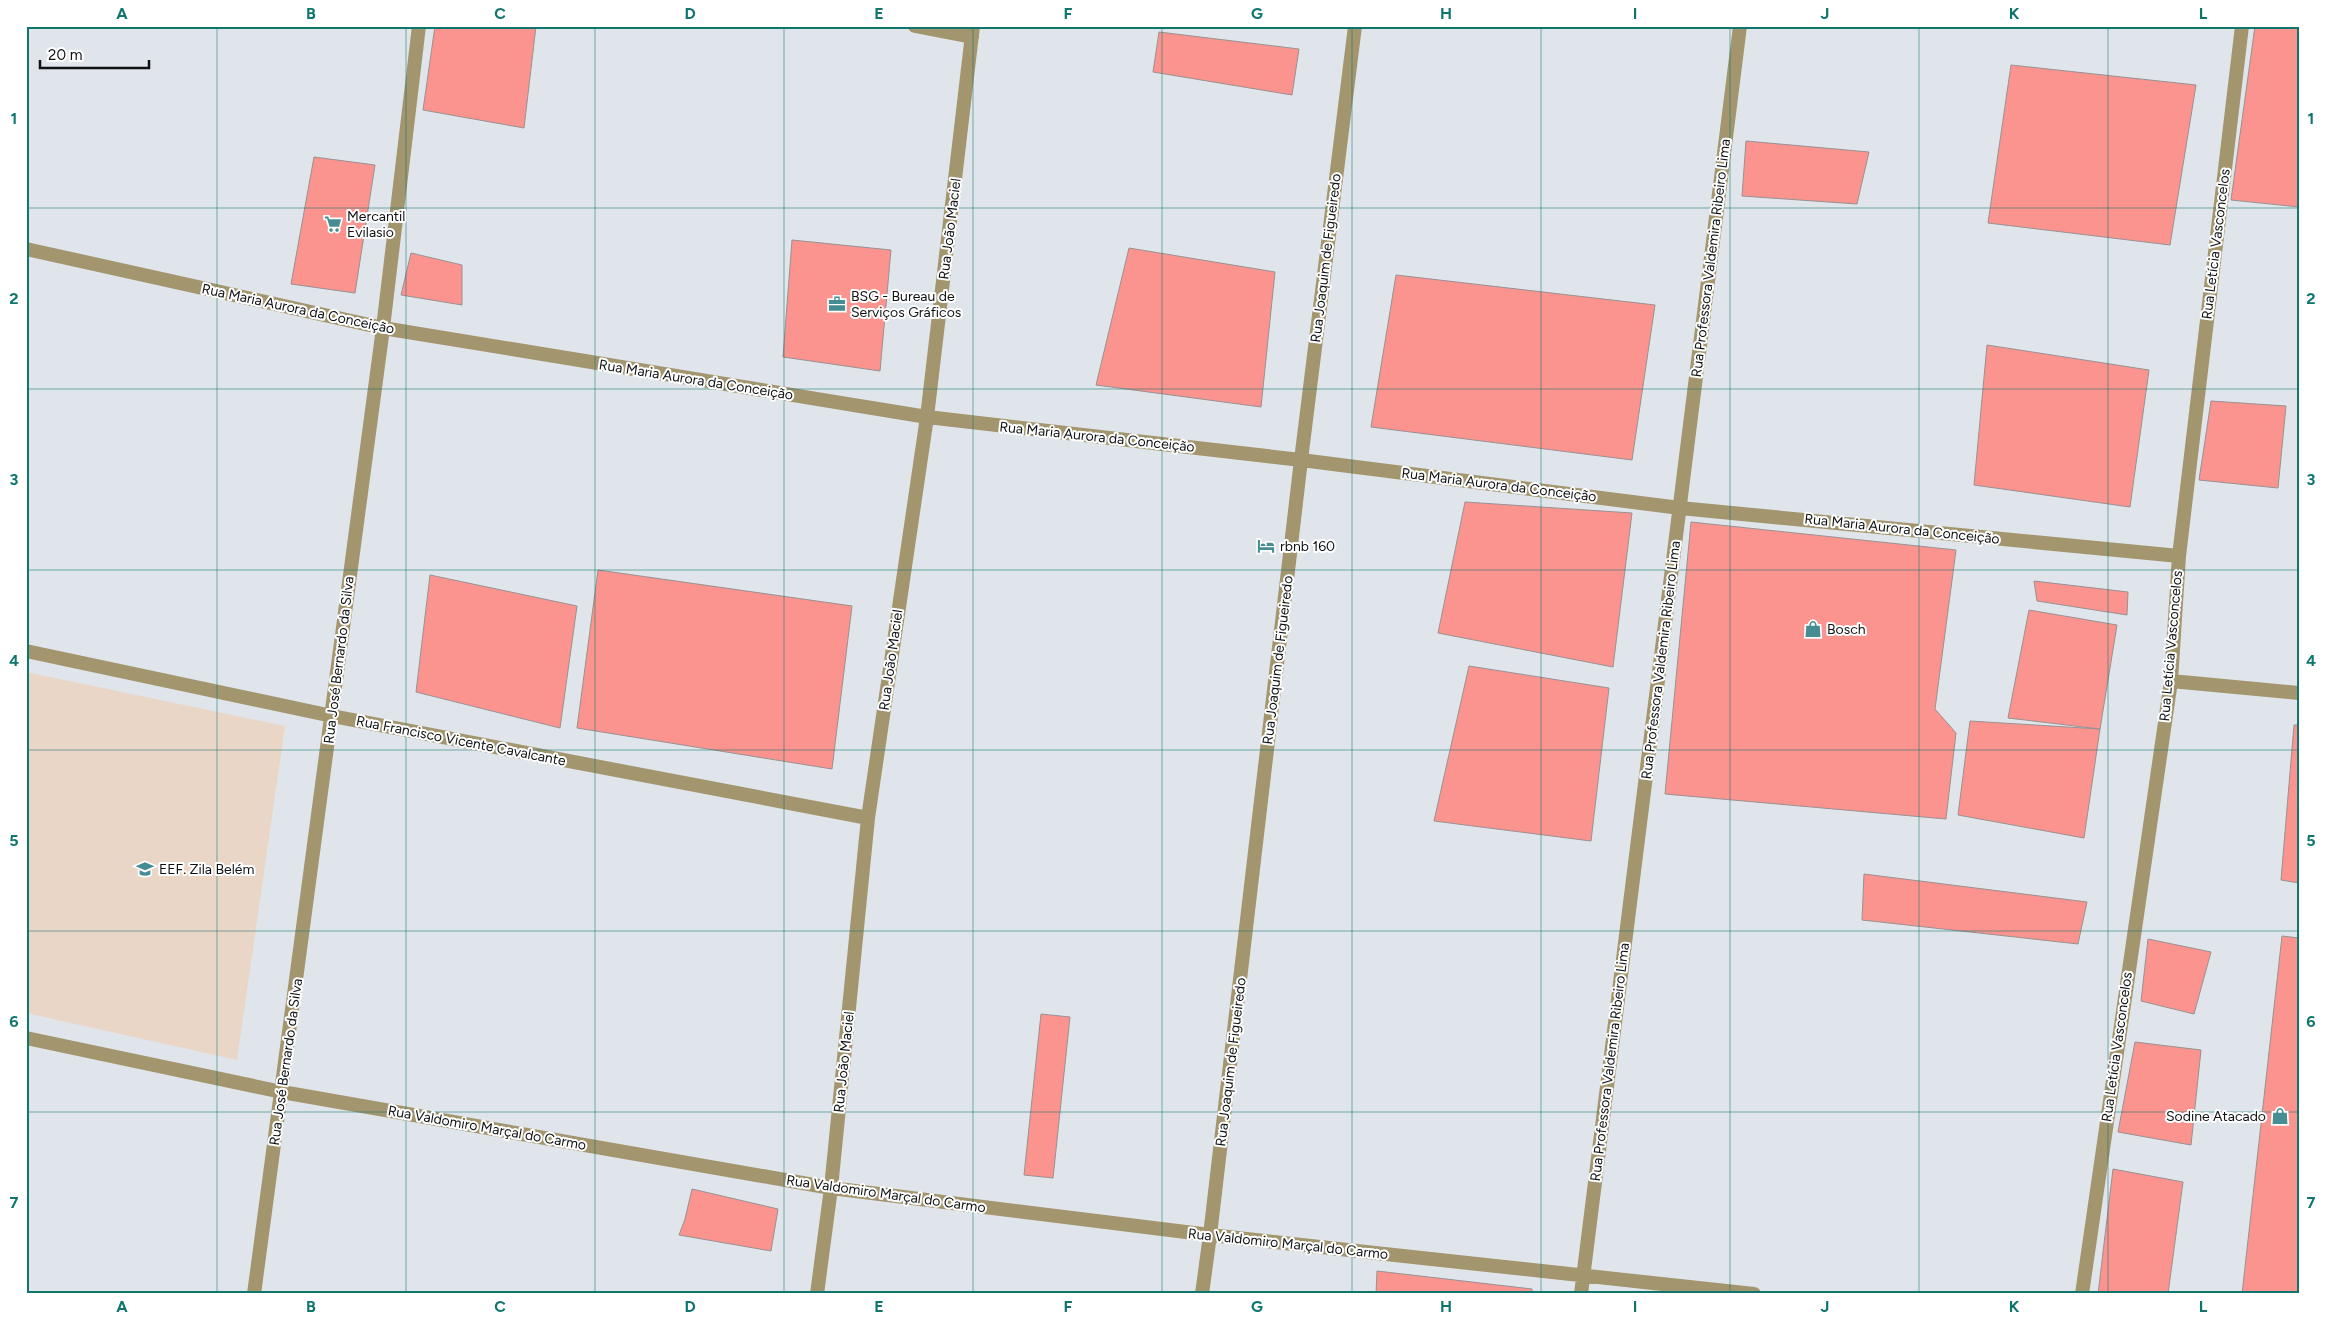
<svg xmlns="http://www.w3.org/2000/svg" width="2325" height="1320" font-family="Figtree,sans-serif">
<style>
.education{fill:#ead6c7}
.building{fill:#fb938f;stroke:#999191}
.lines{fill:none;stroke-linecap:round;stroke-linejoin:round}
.minor{stroke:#a3966e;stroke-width:14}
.grid{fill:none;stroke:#0f766e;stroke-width:1;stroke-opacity:0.55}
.labels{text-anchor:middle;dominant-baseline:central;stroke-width:4;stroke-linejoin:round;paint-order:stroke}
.poi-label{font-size:14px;fill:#0f1113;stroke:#fff;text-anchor:start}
.street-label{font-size:14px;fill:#0f1113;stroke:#fff}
.neatline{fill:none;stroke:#0f766e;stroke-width:2}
.grid-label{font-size:16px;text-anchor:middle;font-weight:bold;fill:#0f766e}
</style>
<rect width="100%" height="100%" fill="#dfe5ea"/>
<path class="education" d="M26 672 285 726 237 1060 26 1013Z"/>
<path class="building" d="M435 26H536L524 128 423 110Z
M2255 26H2299V207L2231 200Z
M1159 32 1299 49 1292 95 1153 72Z
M2011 65 2196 85 2170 245 1988 223Z
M1746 141 1869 152 1857 204 1742 196Z
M314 157 375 165 355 293 291 284Z
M792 240 891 250 880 371 783 357Z
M1129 248 1275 272 1261 407 1096 385Z
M411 253 462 265V305L401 295Z
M1396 275 1655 305 1632 460 1371 427Z
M1987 345 2149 370 2130 507 1974 485Z
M2211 401 2286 406 2278 488 2199 480Z
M1465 502 1632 513 1613 667 1438 633Z
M1691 522 1956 550 1935 709 1956 733 1946 819 1665 794Z
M598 570 852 606 832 769 577 728Z
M430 575 577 606 560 728 416 692Z
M2034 581 2128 592 2127 615 2037 601Z
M2029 610 2117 625 2100 729 2008 718Z
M1469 666 1609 688 1591 841 1434 821Z
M1970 721 2100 729 2084 838 1958 815Z
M2294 725H2299V883L2281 880Z
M1864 874 2087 902 2078 944 1862 920Z
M2282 936 2299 938V1294H2242Z
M2148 939 2211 952 2194 1014 2141 1001Z
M1041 1014 1070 1017 1053 1178 1024 1175Z
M2135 1042 2201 1050 2191 1145 2118 1132Z
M2113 1169 2183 1182 2168 1294H2098Z
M692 1189 778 1209 771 1251 679 1235 685 1219Z
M1377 1271 1532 1289V1294H1376Z"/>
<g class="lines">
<path class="minor" d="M915 26 972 37
M26 249 383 328 927 417 1301 460 1680 508 2179 556
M26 651 332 716 868 818
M2171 681 2299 693
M26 1038 282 1092 831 1188 1210 1235 1754 1294
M254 1294 383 328 419 26
M817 1294 831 1188 868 818 927 417 973 26
M1202 1294 1210 1235 1301 460 1355 26
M1581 1294 1740 26
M2082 1294 2171 681 2179 556 2242 26"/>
</g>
<path class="grid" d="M217 26V1294M406 26V1294M595 26V1294M784 26V1294M973 26V1294M1162 26V1294M1352 26V1294M1541 26V1294M1730 26V1294M1919 26V1294M2108 26V1294M26 208H2299M26 389H2299M26 570H2299M26 750H2299M26 931H2299M26 1112H2299"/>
<defs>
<g id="supermarket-bare" transform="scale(1.35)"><path d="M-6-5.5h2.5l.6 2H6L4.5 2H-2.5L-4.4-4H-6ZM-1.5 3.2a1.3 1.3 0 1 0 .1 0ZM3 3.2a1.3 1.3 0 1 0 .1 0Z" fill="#458d92" stroke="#fff" stroke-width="2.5" paint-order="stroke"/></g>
<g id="office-bare" transform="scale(1.35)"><path d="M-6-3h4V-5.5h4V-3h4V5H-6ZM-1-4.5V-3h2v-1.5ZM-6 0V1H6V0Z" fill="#458d92" stroke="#fff" stroke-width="2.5" paint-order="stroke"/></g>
<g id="hotel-bare" transform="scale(1.35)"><path d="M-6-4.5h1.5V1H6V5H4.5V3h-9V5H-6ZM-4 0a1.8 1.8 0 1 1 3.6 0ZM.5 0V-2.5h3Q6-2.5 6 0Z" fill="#458d92" stroke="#fff" stroke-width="2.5" paint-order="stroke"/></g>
<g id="shop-bare" transform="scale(1.35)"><path d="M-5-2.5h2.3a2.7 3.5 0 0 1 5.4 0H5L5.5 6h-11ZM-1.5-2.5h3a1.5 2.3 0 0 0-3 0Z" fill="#458d92" stroke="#fff" stroke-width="2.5" paint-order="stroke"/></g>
<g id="school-bare" transform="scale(1.35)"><path d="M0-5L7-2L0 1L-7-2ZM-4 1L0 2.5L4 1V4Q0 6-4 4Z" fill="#458d92" stroke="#fff" stroke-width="2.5" paint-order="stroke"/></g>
</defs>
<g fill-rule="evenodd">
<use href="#supermarket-bare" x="333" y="224"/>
<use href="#office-bare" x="837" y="304"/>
<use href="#hotel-bare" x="1266" y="546"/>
<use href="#shop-bare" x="1813" y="629"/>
<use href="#school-bare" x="145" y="869"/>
<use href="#shop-bare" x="2280" y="1116"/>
</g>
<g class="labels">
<g class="poi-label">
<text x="347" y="216">Mercantil<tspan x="347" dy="16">Evilasio</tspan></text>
<text x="851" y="296">BSG - Bureau de<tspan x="851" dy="16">Serviços Gráficos</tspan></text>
<text x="1280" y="546">rbnb 160</text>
<text x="1827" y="629">Bosch</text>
<text x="159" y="869">EEF. Zila Belém</text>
<text x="2266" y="1116" text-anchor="end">Sodine Atacado</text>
</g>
<g class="street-label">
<text transform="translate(950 229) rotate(-83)">Rua João Maciel</text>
<text transform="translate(2216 244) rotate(-83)">Rua Letícia Vasconcelos</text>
<text transform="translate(1326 258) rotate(-83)">Rua Joaquim de Figueiredo</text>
<text transform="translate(1711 258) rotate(-83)">Rua Professora Valdemira Ribeiro Lima</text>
<text transform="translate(298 309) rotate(12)">Rua Maria Aurora da Conceição</text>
<text transform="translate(696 380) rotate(9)">Rua Maria Aurora da Conceição</text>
<text transform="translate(1097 437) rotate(6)">Rua Maria Aurora da Conceição</text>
<text transform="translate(1499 485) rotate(7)">Rua Maria Aurora da Conceição</text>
<text transform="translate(1902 529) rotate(6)">Rua Maria Aurora da Conceição</text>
<text transform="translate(2171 646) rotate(-85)">Rua Letícia Vasconcelos</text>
<text transform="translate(339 660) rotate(-83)">Rua José Bernardo da Silva</text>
<text transform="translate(891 660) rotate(-82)">Rua João Maciel</text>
<text transform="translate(1278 660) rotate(-83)">Rua Joaquim de Figueiredo</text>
<text transform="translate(1661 660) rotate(-83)">Rua Professora Valdemira Ribeiro Lima</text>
<text transform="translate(461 741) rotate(11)">Rua Francisco Vicente Cavalcante</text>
<text transform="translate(2117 1047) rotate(-82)">Rua Letícia Vasconcelos</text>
<text transform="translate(286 1062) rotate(-82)">Rua José Bernardo da Silva</text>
<text transform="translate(844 1062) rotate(-84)">Rua João Maciel</text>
<text transform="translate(1231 1062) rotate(-83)">Rua Joaquim de Figueiredo</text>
<text transform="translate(1610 1062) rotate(-83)">Rua Professora Valdemira Ribeiro Lima</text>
<text transform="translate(487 1128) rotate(10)">Rua Valdomiro Marçal do Carmo</text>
<text transform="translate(886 1194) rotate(8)">Rua Valdomiro Marçal do Carmo</text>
<text transform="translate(1288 1244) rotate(6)">Rua Valdomiro Marçal do Carmo</text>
</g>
</g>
<rect width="2325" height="1320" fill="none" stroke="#ffffff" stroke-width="55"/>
<path d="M40 60v8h109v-8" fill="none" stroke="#0f1113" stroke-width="2.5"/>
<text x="48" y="60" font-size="15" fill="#0f1113" stroke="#ffffff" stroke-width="4" paint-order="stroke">20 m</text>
<rect x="28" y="28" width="2270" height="1264" class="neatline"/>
<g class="grid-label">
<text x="122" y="19">A</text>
<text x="311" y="19">B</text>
<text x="500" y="19">C</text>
<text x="690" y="19">D</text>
<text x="879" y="19">E</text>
<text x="1068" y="19">F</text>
<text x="1257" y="19">G</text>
<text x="1446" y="19">H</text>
<text x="1635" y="19">I</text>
<text x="1825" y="19">J</text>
<text x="2014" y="19">K</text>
<text x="2203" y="19">L</text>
<text x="14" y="124">1</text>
<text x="2311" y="124">1</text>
<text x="14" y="304">2</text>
<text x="2311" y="304">2</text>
<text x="14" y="485">3</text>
<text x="2311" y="485">3</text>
<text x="14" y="666">4</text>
<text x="2311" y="666">4</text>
<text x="14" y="846">5</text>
<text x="2311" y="846">5</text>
<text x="14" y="1027">6</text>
<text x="2311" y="1027">6</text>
<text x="14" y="1208">7</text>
<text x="2311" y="1208">7</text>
<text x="122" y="1312">A</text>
<text x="311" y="1312">B</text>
<text x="500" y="1312">C</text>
<text x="690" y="1312">D</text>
<text x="879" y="1312">E</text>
<text x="1068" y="1312">F</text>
<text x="1257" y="1312">G</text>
<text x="1446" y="1312">H</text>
<text x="1635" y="1312">I</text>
<text x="1825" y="1312">J</text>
<text x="2014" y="1312">K</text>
<text x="2203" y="1312">L</text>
</g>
</svg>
